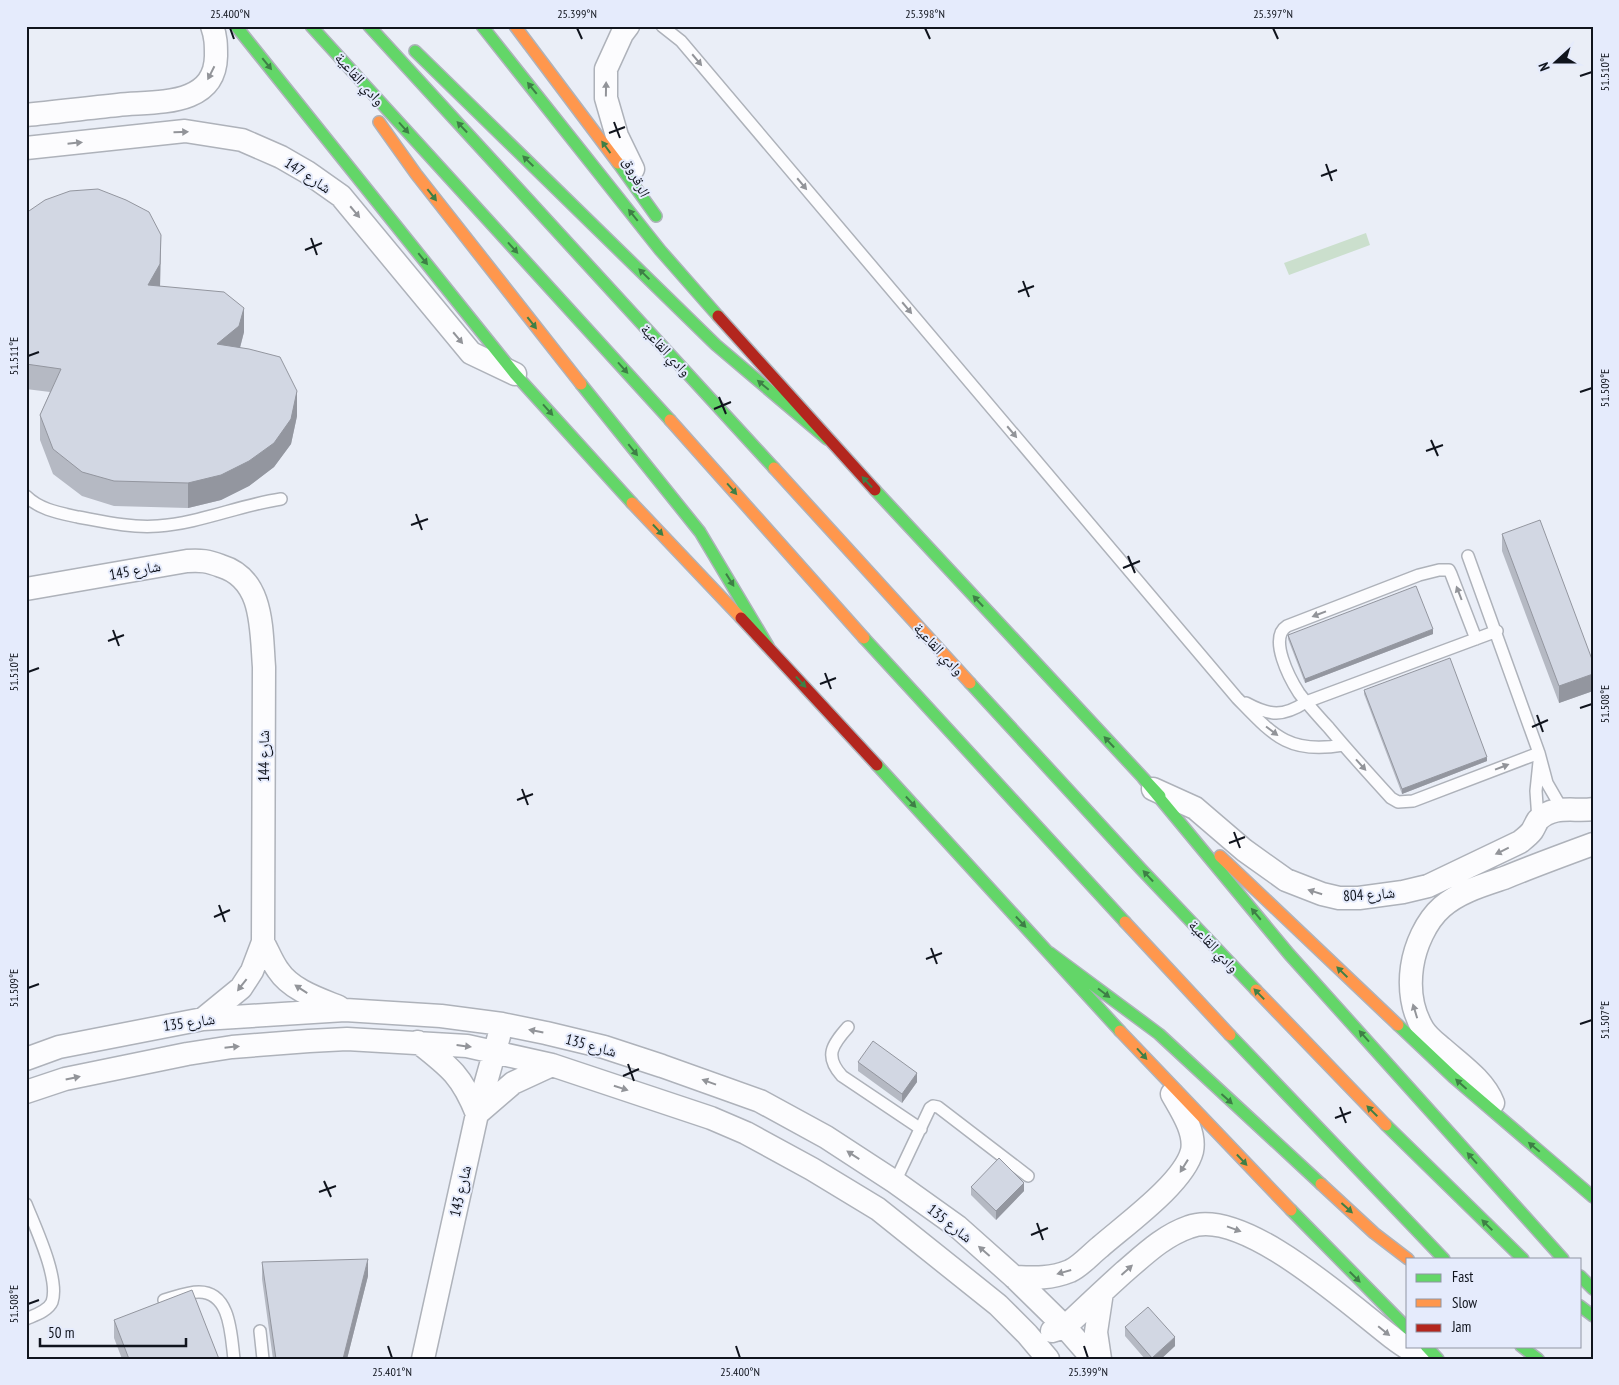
<svg xmlns="http://www.w3.org/2000/svg" width="1619" height="1385" font-family="'PT Sans Narrow','Noto Naskh Arabic',sans-serif">
<style>
.grass{fill:#cbdfcd}
.lines{fill:none;stroke-linecap:round;stroke-linejoin:round}
.lane-casing{stroke:#aeb2ba;stroke-width:14}
.street-casing{stroke:#aeb2ba;stroke-width:25}
.fast-casing{stroke:#aeb2ba;stroke-width:14}
.slow-casing{stroke:#aeb2ba;stroke-width:14}
.jam-casing{stroke:#aeb2ba;stroke-width:14}
.lane{stroke:#fcfcfe;stroke-width:11}
.street{stroke:#fcfcfe;stroke-width:22}
.fast{stroke:#63d668;stroke-width:11}
.slow{stroke:#ff974d;stroke-width:11}
.jam{stroke:#b3261e;stroke-width:11}
.wall{fill:#b5b9c3}
.shaded-wall{fill:#93969f}
.building{fill:#d2d7e3;stroke:#93969f}
.oneway{fill:#929499}
.oneway2{fill:#3e7f46}
.ticks{fill:none;stroke:#10141d;stroke-width:2}
.labels{text-anchor:middle;dominant-baseline:central;stroke-width:4;stroke-linejoin:round;paint-order:stroke}
.street-label{font-size:15px;fill:#10141d;stroke:#e5ebfc}
.neatline{fill:none;stroke:#10141d;stroke-width:2}
.ticks-label{font-size:12px;text-anchor:middle;fill:#10141d}
</style>
<rect width="100%" height="100%" fill="#eaeef7"/>
<path class="grass" d="M1366 233 1370 245 1289 275 1284 263Z"/>
<g class="lines">
<g class="lane-casing">
<path id="lane" d="M662 26 681 41 1237 698C1272 734 1288 755 1343 745
M26 496C40 510 60 513 78 517 105 522 131 528 158 526 200 523 240 505 281 499
M1468 556 1539 753 1547 783 1562 809
M1476 639 1451 574 1449 570H1439L1419 575 1287 626C1268 638 1290 679 1299 693 1308 705 1319 717 1329 728 1349 752 1370 775 1391 798L1398 802 1413 801 1539 753
M1246 703C1270 716 1283 717 1306 702L1497 631
M1538 820 1536 791 1539 762
M848 1027C832 1045 824 1056 842 1076L921 1129
M895 1182 930 1108 933 1106 938 1107 1028 1176
M26 1204C35 1227 60 1279 52 1302 48 1311 35 1315 26 1319
M164 1300C175 1297 187 1292 199 1292 231 1292 231 1336 234 1359
M260 1331 263 1359"/>
</g>
<g class="street-casing">
<path id="street" d="M628 26 622 34 606 69V98L617 136 633 169
M26 115C57 112 87 108 118 105 154 101 215 108 216 56 216 45 216 37 212 26
M26 148 185 131 242 140 281 157 307 172 341 196 471 353 515 374
M26 589 187 561C201 560 208 561 221 566 264 579 261 629 264 667L263 942 252 971 241 988 203 1019
M1153 789 1195 808 1244 850 1286 880 1322 894 1339 898H1359L1403 892 1428 886 1520 842C1525 838 1529 835 1532 831 1534 828 1536 823 1538 820 1554 804 1575 812 1593 809
M263 942C268 951 272 962 278 970 291 990 319 999 339 1007
M418 1042C450 1067 462 1076 477 1114L513 1083 552 1065
M26 1059 59 1047 203 1019 345 1010 441 1016 502 1024 546 1033 604 1047 662 1066 760 1101 826 1137 895 1182 958 1227 1014 1277 1065 1327 1093 1359
M26 1092 65 1079 187 1054 232 1047 309 1041 347 1039 467 1046 552 1065 711 1118 746 1133 812 1169 878 1209 998 1305 1027 1334 1048 1359
M1493 1103C1484 1080 1460 1064 1442 1048 1435 1042 1428 1037 1423 1029 1412 1011 1409 988 1412 967 1415 946 1426 921 1442 907 1459 892 1483 885 1504 878 1533 866 1563 855 1593 844
M1014 1277C1035 1278 1050 1279 1070 1271 1081 1266 1091 1254 1100 1247 1125 1225 1184 1183 1192 1151 1196 1132 1181 1110 1172 1094
M1052 1331 1065 1327C1085 1308 1104 1290 1124 1272 1144 1255 1163 1236 1189 1227 1243 1206 1351 1306 1393 1338 1403 1346 1414 1352 1425 1359
M423 1359 477 1114 499 1036
M1100 1359 1096 1332 1102 1292"/>
</g>
<g class="fast-casing">
<path id="fast" d="M236 26 515 374 632 503
M311 26 670 420
M369 26 774 468
M482 26 660 250 718 316
M415 51 716 345 827 439
M618 163 656 216
M581 384 700 532 768 646
M875 490 1160 796
M864 638 1125 922
M970 683 1141 869 1256 990
M877 765 1120 1031
M1143 778 1289 954 1563 1259
M1050 953 1159 1034 1321 1184
M1398 1025 1453 1077 1593 1197
M1230 1035 1444 1259
M1386 1125 1523 1259
M1291 1210 1408 1329
M1580 1276 1593 1289
M1580 1306 1593 1316
M1426 1346 1438 1359
M1521 1346 1538 1359"/>
</g>
<g class="slow-casing">
<path id="slow" d="M515 26 618 163
M379 122 416 174 581 384
M670 420 864 638
M774 468 970 683
M632 503 741 618
M1220 856 1398 1025
M1125 922 1230 1035
M1256 990 1386 1125
M1120 1031 1291 1210
M1321 1184 1374 1233 1408 1259"/>
</g>
<g class="jam-casing">
<path id="jam" d="M718 316 875 490
M741 618 877 765"/>
</g>
<use href="#lane" class="lane"/>
<use href="#street" class="street"/>
<use href="#fast" class="fast"/>
<use href="#slow" class="slow"/>
<use href="#jam" class="jam"/>
</g>
<path class="wall" d="M26 213 161 235 160 286 244 332 240 348 297 416 291 444 274 467 249 486 221 500 188 508 114 506 82 496 53 474 40 440V415L50 392 26 389Z
M1502 534 1593 662V691L1559 703 1502 551Z
M1433 634 1305 683 1288 639V635Z
M1364 690 1487 761 1402 794 1364 694Z
M858 1062 917 1082 902 1103 858 1071Z
M971 1187 1024 1191 996 1220 971 1195Z
M262 1262 368 1276 347 1359H273L262 1279Z
M114 1320 219 1359H122L114 1338Z
M1125 1327 1175 1346 1161 1359H1145L1125 1336Z"/>
<path class="shaded-wall" d="M161 235 160 288 148 285Z
M244 308V332L239 351 217 344Z
M297 391V416L291 444 274 467 249 486 221 500 188 508V483Z
M1433 629V634L1305 683V679Z
M1593 674V691L1559 703V686Z
M1487 757V761L1402 794V789Z
M917 1073V1082L902 1103V1094Z
M1024 1183V1191L996 1220V1211Z
M368 1259V1276L347 1359H343Z
M1175 1337V1346L1161 1359H1152V1358Z"/>
<path class="building" d="M98 189 126 200 149 212 161 235 160 264 148 285 224 292 244 308 239 326 217 344 249 349 280 357 297 391 291 419 274 443 249 461 221 475 188 483 114 481 82 472 53 449 40 415 61 369 26 364V213L45 200 70 191Z
M1540 520 1593 662V674L1559 686 1502 534Z
M1416 586 1433 629 1305 679 1288 635Z
M1450 658 1487 757 1402 789 1364 690Z
M873 1041 917 1073 902 1094 858 1062Z
M999 1158 1024 1183 996 1211 971 1187Z
M368 1259 343 1359H276L262 1262Z
M192 1290 219 1359H129L114 1320Z
M1148 1307 1175 1337 1152 1358 1125 1327Z"/>
<defs><path id="oneway-solid" d="M-6-.8H1V-3.2L6.5 0L1 3.2V.8H-6Z" transform="scale(1.25)"/></defs>
<g class="oneway">
<use href="#oneway-solid" transform="translate(697 60) rotate(50)"/>
<use href="#oneway-solid" transform="translate(211 73) rotate(117)"/>
<use href="#oneway-solid" transform="translate(606 89) rotate(-89)"/>
<use href="#oneway-solid" transform="translate(181 132) rotate(-2)"/>
<use href="#oneway-solid" transform="translate(75 143) rotate(-6)"/>
<use href="#oneway-solid" transform="translate(802 184) rotate(50)"/>
<use href="#oneway-solid" transform="translate(355 212) rotate(50)"/>
<use href="#oneway-solid" transform="translate(907 308) rotate(50)"/>
<use href="#oneway-solid" transform="translate(458 338) rotate(50)"/>
<use href="#oneway-solid" transform="translate(1012 432) rotate(50)"/>
<use href="#oneway-solid" transform="translate(1459 593) rotate(-111)"/>
<use href="#oneway-solid" transform="translate(1319 614) rotate(159)"/>
<use href="#oneway-solid" transform="translate(1272 731) rotate(37)"/>
<use href="#oneway-solid" transform="translate(1361 765) rotate(48)"/>
<use href="#oneway-solid" transform="translate(1502 767) rotate(-21)"/>
<use href="#oneway-solid" transform="translate(1502 851) rotate(154)"/>
<use href="#oneway-solid" transform="translate(1315 892) rotate(-162)"/>
<use href="#oneway-solid" transform="translate(242 985) rotate(128)"/>
<use href="#oneway-solid" transform="translate(301 989) rotate(-147)"/>
<use href="#oneway-solid" transform="translate(1415 1011) rotate(-107)"/>
<use href="#oneway-solid" transform="translate(536 1031) rotate(-169)"/>
<use href="#oneway-solid" transform="translate(464 1046) rotate(7)"/>
<use href="#oneway-solid" transform="translate(232 1047) rotate(-6)"/>
<use href="#oneway-solid" transform="translate(73 1078) rotate(-12)"/>
<use href="#oneway-solid" transform="translate(709 1082) rotate(-160)"/>
<use href="#oneway-solid" transform="translate(621 1088) rotate(18)"/>
<use href="#oneway-solid" transform="translate(853 1155) rotate(-147)"/>
<use href="#oneway-solid" transform="translate(1184 1166) rotate(122)"/>
<use href="#oneway-solid" transform="translate(1234 1229) rotate(20)"/>
<use href="#oneway-solid" transform="translate(984 1251) rotate(-139)"/>
<use href="#oneway-solid" transform="translate(1127 1270) rotate(-42)"/>
<use href="#oneway-solid" transform="translate(1064 1272) rotate(164)"/>
<use href="#oneway-solid" transform="translate(1384 1331) rotate(39)"/>
</g>
<g class="oneway2">
<use href="#oneway-solid" transform="translate(267 64) rotate(51)"/>
<use href="#oneway-solid" transform="translate(532 88) rotate(-129)"/>
<use href="#oneway-solid" transform="translate(462 127) rotate(-133)"/>
<use href="#oneway-solid" transform="translate(404 128) rotate(48)"/>
<use href="#oneway-solid" transform="translate(606 147) rotate(-126)"/>
<use href="#oneway-solid" transform="translate(528 161) rotate(-136)"/>
<use href="#oneway-solid" transform="translate(432 195) rotate(52)"/>
<use href="#oneway-solid" transform="translate(633 215) rotate(-129)"/>
<use href="#oneway-solid" transform="translate(513 248) rotate(48)"/>
<use href="#oneway-solid" transform="translate(423 259) rotate(51)"/>
<use href="#oneway-solid" transform="translate(644 274) rotate(-136)"/>
<use href="#oneway-solid" transform="translate(532 323) rotate(52)"/>
<use href="#oneway-solid" transform="translate(623 368) rotate(48)"/>
<use href="#oneway-solid" transform="translate(763 385) rotate(-140)"/>
<use href="#oneway-solid" transform="translate(548 410) rotate(48)"/>
<use href="#oneway-solid" transform="translate(633 450) rotate(51)"/>
<use href="#oneway-solid" transform="translate(867 482) rotate(-133)"/>
<use href="#oneway-solid" transform="translate(732 489) rotate(49)"/>
<use href="#oneway-solid" transform="translate(658 530) rotate(47)"/>
<use href="#oneway-solid" transform="translate(730 580) rotate(58)"/>
<use href="#oneway-solid" transform="translate(978 601) rotate(-133)"/>
<use href="#oneway-solid" transform="translate(801 682) rotate(47)"/>
<use href="#oneway-solid" transform="translate(1109 742) rotate(-133)"/>
<use href="#oneway-solid" transform="translate(911 802) rotate(47)"/>
<use href="#oneway-solid" transform="translate(1148 876) rotate(-133)"/>
<use href="#oneway-solid" transform="translate(1256 914) rotate(-130)"/>
<use href="#oneway-solid" transform="translate(1021 922) rotate(47)"/>
<use href="#oneway-solid" transform="translate(1342 972) rotate(-136)"/>
<use href="#oneway-solid" transform="translate(1104 993) rotate(37)"/>
<use href="#oneway-solid" transform="translate(1259 994) rotate(-134)"/>
<use href="#oneway-solid" transform="translate(1364 1036) rotate(-132)"/>
<use href="#oneway-solid" transform="translate(1142 1054) rotate(48)"/>
<use href="#oneway-solid" transform="translate(1461 1084) rotate(-138)"/>
<use href="#oneway-solid" transform="translate(1227 1099) rotate(42)"/>
<use href="#oneway-solid" transform="translate(1372 1111) rotate(-135)"/>
<use href="#oneway-solid" transform="translate(1534 1147) rotate(-140)"/>
<use href="#oneway-solid" transform="translate(1472 1158) rotate(-132)"/>
<use href="#oneway-solid" transform="translate(1242 1160) rotate(47)"/>
<use href="#oneway-solid" transform="translate(1347 1208) rotate(42)"/>
<use href="#oneway-solid" transform="translate(1487 1225) rotate(-135)"/>
<use href="#oneway-solid" transform="translate(1355 1277) rotate(45)"/>
</g>
<path class="ticks" d="M230 28 234 39M577 28 582 39M925 28 930 39M1273 28 1278 39M1580 76 1592 72M614 122 620 138M609 133 625 127M1326 164 1332 181M1321 176 1337 170M311 238 317 255M305 250 322 243M1023 281 1029 297M1018 292 1034 286M28 356 39 352M1580 392 1592 388M719 397 726 414M714 409 731 402M1431 440 1438 456M1426 451 1443 445M416 514 422 530M411 525 428 519M1128 556 1135 573M1123 568 1140 561M113 630 119 646M108 641 124 635M28 672 39 668M825 673 831 689M820 684 836 678M1580 708 1592 704M1537 715 1543 732M1532 727 1548 720M522 789 528 805M517 800 533 794M1234 832 1240 848M1229 843 1245 837M219 905 225 922M214 917 230 910M931 948 937 964M926 959 942 953M28 988 39 984M1580 1024 1592 1020M628 1064 634 1081M623 1076 639 1069M1340 1107 1346 1123M1335 1118 1351 1112M324 1181 331 1197M319 1192 336 1186M1037 1223 1043 1240M1031 1235 1048 1228M28 1304 39 1300M388 1346 392 1358M736 1346 740 1358M1084 1346 1088 1358"/>
<g class="labels">
<g class="street-label">
<text transform="translate(360 79) rotate(48)">وادي القاعية</text>
<text transform="translate(308 175) rotate(33)">شارع 147</text>
<text transform="translate(637 177) rotate(64)">الرقروق</text>
<text transform="translate(666 350) rotate(47)">وادي القاعية</text>
<text transform="translate(135 570) rotate(-10)">شارع 145</text>
<text transform="translate(939 649) rotate(47)">وادي القاعية</text>
<text transform="translate(263 756) rotate(-90)">شارع 144</text>
<text transform="translate(1369 894) rotate(-4)">شارع 804</text>
<text transform="translate(1214 946) rotate(47)">وادي القاعية</text>
<text transform="translate(189 1022) rotate(-8)">شارع 135</text>
<text transform="translate(591 1045) rotate(15)">شارع 135</text>
<text transform="translate(460 1191) rotate(-77)">شارع 143</text>
<text transform="translate(950 1223) rotate(38)">شارع 135</text>
</g>
</g>
<rect width="1619" height="1385" fill="none" stroke="#e5ebfc" stroke-width="55"/>
<rect x="1406" y="1258" width="175" height="90" fill="#e5ebfc" stroke="#9095a3"/>
<rect x="1416" y="1274" width="25" height="8" fill="#63d668" stroke="#9095a3"/>
<text x="1452" y="1282" font-size="15" fill="#10141d">Fast</text>
<rect x="1416" y="1299" width="25" height="8" fill="#ff974d" stroke="#9095a3"/>
<text x="1452" y="1308" font-size="15" fill="#10141d">Slow</text>
<rect x="1416" y="1324" width="25" height="8" fill="#b3261e" stroke="#9095a3"/>
<text x="1452" y="1332" font-size="15" fill="#10141d">Jam</text>
<g transform="translate(1556 62) rotate(249)" stroke="#e5ebfc" stroke-width="4" paint-order="stroke">
<path d="M0-4L9 19L0 12L-9 19Z" fill="#10141d"/>
<text y="-8" font-size="14" font-weight="bold" text-anchor="middle" fill="#10141d">N</text>
</g>
<path d="M40 1338v8h146v-8" fill="none" stroke="#10141d" stroke-width="2.5"/>
<text x="48" y="1338" font-size="15" fill="#10141d" stroke="#e5ebfc" stroke-width="4" paint-order="stroke">50 m</text>
<rect x="28" y="28" width="1564" height="1330" class="neatline"/>
<g class="ticks-label">
<text x="230" y="18">25.400°N</text>
<text x="577" y="18">25.399°N</text>
<text x="925" y="18">25.398°N</text>
<text x="1273" y="18">25.397°N</text>
<text transform="translate(1605 72) rotate(-90)" y="4">51.510°E</text>
<text transform="translate(14 356) rotate(-90)" y="4">51.511°E</text>
<text transform="translate(1605 388) rotate(-90)" y="4">51.509°E</text>
<text transform="translate(14 672) rotate(-90)" y="4">51.510°E</text>
<text transform="translate(1605 704) rotate(-90)" y="4">51.508°E</text>
<text transform="translate(14 988) rotate(-90)" y="4">51.509°E</text>
<text transform="translate(1605 1020) rotate(-90)" y="4">51.507°E</text>
<text transform="translate(14 1304) rotate(-90)" y="4">51.508°E</text>
<text x="392" y="1376">25.401°N</text>
<text x="740" y="1376">25.400°N</text>
<text x="1088" y="1376">25.399°N</text>
</g>
</svg>
